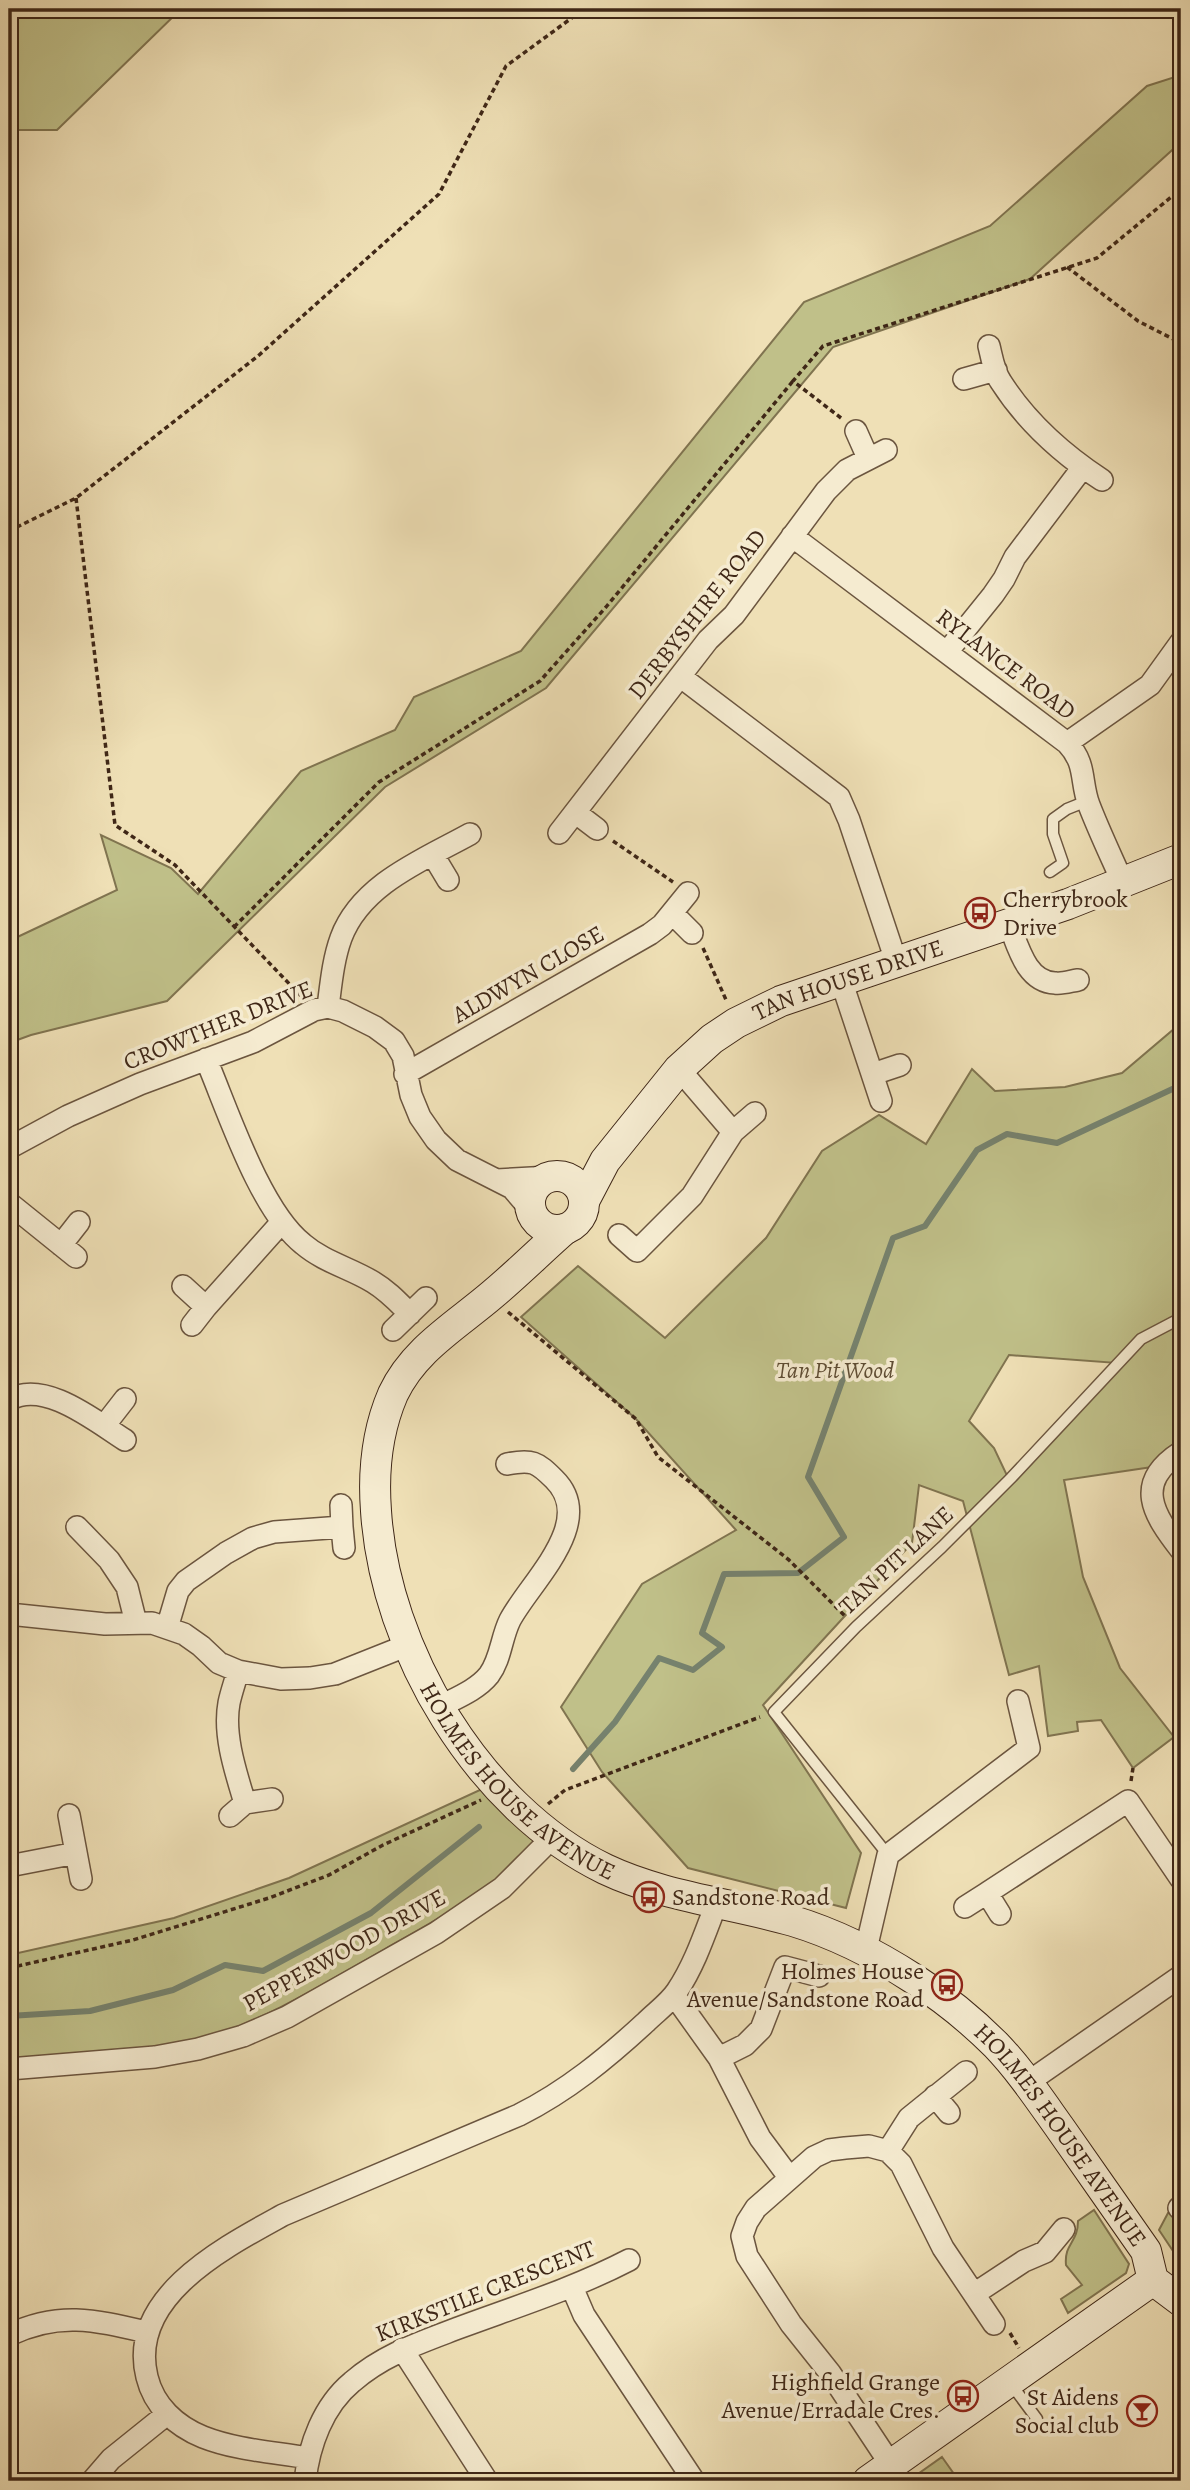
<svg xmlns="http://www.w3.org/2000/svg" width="1190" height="2490" font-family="Alegreya,serif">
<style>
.green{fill:#c0c089;stroke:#807450;stroke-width:2;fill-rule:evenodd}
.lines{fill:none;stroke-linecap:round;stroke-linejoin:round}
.stream{stroke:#76826e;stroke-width:6}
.lane-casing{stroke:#6b553f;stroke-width:13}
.street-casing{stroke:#6b553f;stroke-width:24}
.secondary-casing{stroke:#3f2717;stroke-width:32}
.path{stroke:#3f2717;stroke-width:3.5;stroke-dasharray:5 3.5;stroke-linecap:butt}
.lane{stroke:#f5ebd0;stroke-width:10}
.street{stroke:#f5ebd0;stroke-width:21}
.secondary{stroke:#f5ebd0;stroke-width:30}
.labels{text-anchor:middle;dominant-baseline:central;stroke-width:7;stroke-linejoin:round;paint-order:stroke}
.street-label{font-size:24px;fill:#3f2717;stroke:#f5ebd0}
.poi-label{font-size:24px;fill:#3f2717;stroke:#f5ebd0;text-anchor:end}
.park-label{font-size:24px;font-style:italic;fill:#5f4d34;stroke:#f5ebd0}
</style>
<rect width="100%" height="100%" fill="#efe0b6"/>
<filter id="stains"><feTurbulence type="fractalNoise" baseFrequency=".00286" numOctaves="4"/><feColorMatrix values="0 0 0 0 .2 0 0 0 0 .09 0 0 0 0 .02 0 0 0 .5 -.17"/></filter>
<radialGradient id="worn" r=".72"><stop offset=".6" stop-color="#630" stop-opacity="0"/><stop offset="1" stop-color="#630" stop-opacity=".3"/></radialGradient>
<path class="green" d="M9 9H181L57 130H9Z
M1181 75V142L1030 279 833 347 546 688 385 787 167 1001 31 1035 9 1043V941L117 890 101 835 171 868 198 894 301 771 395 730 414 697 521 651 804 302 990 226 1147 86Z
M1181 1023V1443L1152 1467 1064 1480 1083 1577 1120 1668 1174 1737 1133 1768 1101 1720 1077 1722 1078 1731 1048 1736 1039 1666 1009 1675 963 1501 919 1485 912 1543 763 1705 861 1853 846 1908 688 1868 602 1772 561 1707 642 1584 736 1530 636 1419 521 1317 578 1266 665 1338 766 1238 822 1151 879 1115 926 1144 972 1069 995 1091 1065 1087 1122 1073ZM1009 1355 1118 1363 1011 1484 994 1448 969 1421Z
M482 1789 502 1790 534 1841C498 1889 437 1919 385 1949 325 1983 265 2021 199 2040 176 2047 149 2047 125 2050 86 2053 48 2056 9 2060V1955L174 1918 289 1878Z
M1094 2210 1129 2264 1126 2273 1068 2313 1061 2299 1082 2285 1066 2265C1064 2243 1078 2243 1078 2221Z
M1168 2213H1171L1181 2226V2263L1159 2230Z
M942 2457 959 2481H908Z"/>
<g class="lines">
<path class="stream" d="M573 1769 615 1722 659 1658 693 1670 722 1647 702 1633 724 1574 798 1573 844 1537 808 1477 893 1238 925 1226 977 1150 1007 1134 1057 1143 1181 1085
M9 2016 90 2011 173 1990 225 1965 263 1971 371 1913 479 1827"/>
<g class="lane-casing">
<path id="lane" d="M1050 872 1063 863 1053 834V819L1067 809 1087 801
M888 1855 774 1712 856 1627 942 1547 1011 1478 1141 1339 1181 1318
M1011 2384 1037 2419"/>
</g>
<g class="street-casing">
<path id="street" d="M989 346C992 358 994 372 1001 382 1026 421 1064 455 1102 480
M964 379 996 370
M856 431 868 458
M792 536 1067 743C1087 764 1080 781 1089 805 1099 831 1111 856 1122 881
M947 652 993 595 1004 579 1015 557 1083 467
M681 677 839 797 849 820 896 961
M1067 743 1150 685 1181 642
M576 813 597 829
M559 833 708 640 734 615 826 491 847 470 886 450
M433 855 448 880
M672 913 692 933
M1009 924C1018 946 1026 982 1055 983 1063 984 1071 981 1078 980
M841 980 881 1101
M328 1007C331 984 333 960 341 938 361 884 423 860 470 834
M206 1059C228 1111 260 1210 303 1244 324 1262 350 1268 373 1282 388 1291 398 1302 410 1314
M405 1074 650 934 662 925 688 893
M873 1074 900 1065
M733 1132 755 1113
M9 1148 68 1116 140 1084 253 1042 314 1010 328 1007 343 1011 375 1027 394 1041 403 1056 411 1095 420 1117 436 1140 457 1160 512 1188 530 1209
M497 1180 550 1177
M9 1203 76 1257
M619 1235 637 1251 692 1196 733 1132 679 1069
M61 1245 79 1222
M183 1286 206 1307 281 1223
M192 1325 206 1307
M393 1330 426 1298
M9 1400C44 1379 95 1421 125 1440
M104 1426 125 1399
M1181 1452C1133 1483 1153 1514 1181 1550
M77 1527 109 1560 127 1587 136 1623
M342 1527 344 1548
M9 1614 105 1624 152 1623 184 1634 201 1646 219 1663 238 1671 281 1679 310 1678 335 1674 408 1645
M167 1628 178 1591 186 1581 226 1553 253 1538 274 1532 342 1527 341 1505
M238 1671C235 1682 231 1693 229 1703 223 1735 236 1773 245 1803
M439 1707C456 1698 477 1690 489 1675 501 1659 501 1638 510 1620 530 1582 598 1522 554 1479 537 1462 532 1459 507 1464
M69 1815 81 1879
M230 1816 245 1803 272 1799
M9 1866 76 1853
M987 1893 1128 1801 1181 1879
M965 1907 987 1893 1000 1914
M866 1949 888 1855 1029 1748 1018 1701
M674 1995 719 2058 760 2138 789 2177
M719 2058 745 2045 761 2029 785 1967 819 1976
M9 2069 155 2057 198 2049 243 2036 287 2017 436 1933 502 1888 553 1837
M1027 2083 1181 1976
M935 2096 949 2113
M888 2151 909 2118 966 2072
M1179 2208 1181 2209
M572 2287 584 2315 694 2481
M974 2294 1024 2261 1045 2252 1064 2229
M9 2335C59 2311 95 2320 146 2332
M402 2349 487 2481
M308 2458C273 2452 236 2450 203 2437 176 2426 154 2406 147 2377 127 2297 225 2247 283 2215L519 2115C567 2091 607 2058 646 2022 656 2012 669 2003 677 1991 695 1964 705 1933 717 1902
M891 2465 830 2373 791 2324 747 2256 742 2236 747 2222 756 2208 814 2157 829 2150 845 2148 869 2146 888 2151 901 2164 943 2248 994 2324
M92 2481 111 2459 167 2414
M305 2481C309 2445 323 2406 352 2382 384 2354 422 2342 461 2327 518 2306 575 2288 629 2260"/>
</g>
<g class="secondary-casing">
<g id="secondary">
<circle cx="557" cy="1203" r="27"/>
<path id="s1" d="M584 1201 605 1161 679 1069 712 1039 736 1023 781 1001 1068 904 1181 859"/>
<path id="s2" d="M565 1229C541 1250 518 1273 493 1294 457 1325 414 1349 393 1394 377 1431 373 1471 376 1511 385 1650 478 1807 605 1869 664 1897 731 1903 793 1921 836 1934 877 1955 914 1979 944 1998 971 2020 996 2045 1020 2070 1040 2100 1060 2128 1089 2169 1117 2210 1146 2251L1153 2280 1181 2301"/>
<path d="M868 2481 1153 2280"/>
</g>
</g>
<path class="path" d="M1067 267 1138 321 1175 340H1181
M841 418 793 381 823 346 1097 258 1181 189
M76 498 115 825 175 865 301 996
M9 531 76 498 258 356 439 194 506 66 584 9
M613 841 673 882
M234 927 379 782 540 681 606 607 793 381
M703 948 727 1002
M508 1312 636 1419 658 1457 789 1560 846 1617
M1131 1781 1133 1768
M548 1804 565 1790 760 1717
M9 1968 133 1940 269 1898 329 1875 383 1845 481 1800
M1010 2333 1019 2348"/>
<use href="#lane" class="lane"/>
<use href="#street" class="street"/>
<use href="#secondary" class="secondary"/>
</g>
<defs>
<g id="bus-ring" transform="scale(1.575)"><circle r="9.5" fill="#f5ebd0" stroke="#8f2418" stroke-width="1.5"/><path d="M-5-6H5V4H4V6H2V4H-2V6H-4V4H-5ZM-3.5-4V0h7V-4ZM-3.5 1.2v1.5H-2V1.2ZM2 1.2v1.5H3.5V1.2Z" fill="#8f2418"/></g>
<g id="bar-ring" transform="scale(1.575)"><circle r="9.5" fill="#f5ebd0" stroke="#8f2418" stroke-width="1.5"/><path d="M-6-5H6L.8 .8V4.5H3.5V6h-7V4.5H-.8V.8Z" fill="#8f2418"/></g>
</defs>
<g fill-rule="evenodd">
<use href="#bus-ring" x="980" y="913"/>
<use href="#bus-ring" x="649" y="1897"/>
<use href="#bus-ring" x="947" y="1985"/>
<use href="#bus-ring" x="963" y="2396"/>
<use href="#bar-ring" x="1142" y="2411"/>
</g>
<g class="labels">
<g class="street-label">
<text transform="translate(697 614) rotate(-52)">DERBYSHIRE ROAD</text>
<text transform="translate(1006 664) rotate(37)">RYLANCE ROAD</text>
<text transform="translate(528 974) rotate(-30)">ALDWYN CLOSE</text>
<text stroke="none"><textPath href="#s1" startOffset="357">TAN HOUSE DRIVE</textPath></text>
<text transform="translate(218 1025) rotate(-22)">CROWTHER DRIVE</text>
<text transform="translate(896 1560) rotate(-43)">TAN PIT LANE</text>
<text stroke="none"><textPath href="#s2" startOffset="676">HOLMES HOUSE AVENUE</textPath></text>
<text transform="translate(344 1950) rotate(-29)">PEPPERWOOD DRIVE</text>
<text stroke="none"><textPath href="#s2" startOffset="1348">HOLMES HOUSE AVENUE</textPath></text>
<text transform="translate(485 2291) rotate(-22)">KIRKSTILE CRESCENT</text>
</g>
<g class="poi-label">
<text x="1003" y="899" text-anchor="start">Cherrybrook<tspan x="1003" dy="28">Drive</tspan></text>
<text x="672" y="1897" text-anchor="start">Sandstone Road</text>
<text x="924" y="1971">Holmes House<tspan x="924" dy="28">Avenue/Sandstone Road</tspan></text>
<text x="940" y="2382">Highfield Grange<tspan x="940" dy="28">Avenue/Erradale Cres.</tspan></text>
<text x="1119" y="2397">St Aidens<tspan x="1119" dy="28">Social club</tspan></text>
</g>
<g class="park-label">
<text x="835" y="1370">Tan Pit Wood</text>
</g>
</g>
<rect width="1190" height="2490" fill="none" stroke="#efe0b6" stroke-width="35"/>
<rect x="10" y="10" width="1169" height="2469" fill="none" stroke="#3f2717" stroke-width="3.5"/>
<rect x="18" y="18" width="1155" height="2455" fill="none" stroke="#3f2717" stroke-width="2"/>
<rect width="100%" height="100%" filter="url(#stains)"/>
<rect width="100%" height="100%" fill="url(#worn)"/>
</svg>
